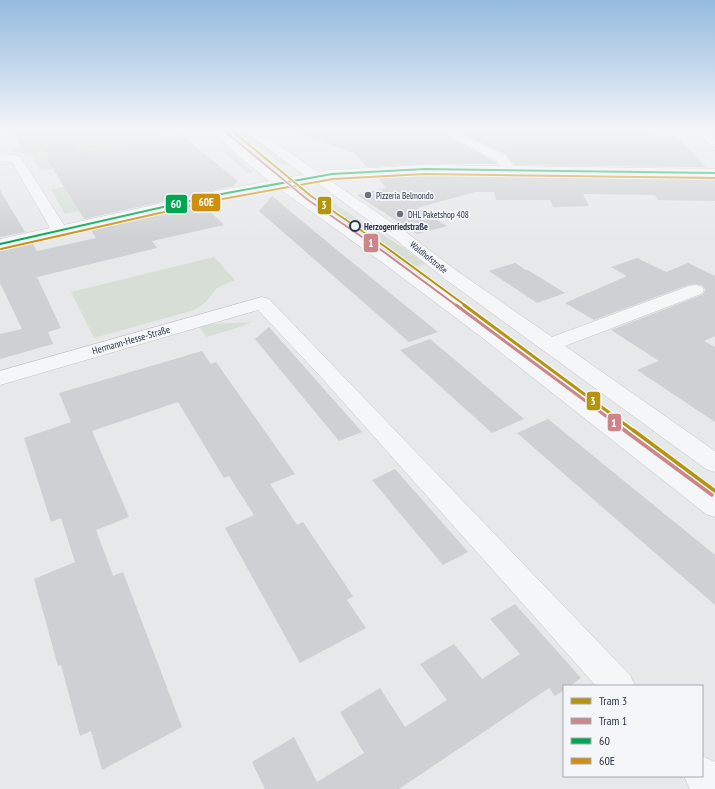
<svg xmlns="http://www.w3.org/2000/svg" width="715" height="789" font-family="'PT Sans Narrow',sans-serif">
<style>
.green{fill:#d6ded6}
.building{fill:#ced0d3}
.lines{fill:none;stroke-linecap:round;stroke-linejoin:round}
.minor-casing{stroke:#c4c6c8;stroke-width:1}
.major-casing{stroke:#c2c5c8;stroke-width:1}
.minor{fill:#f5f6f7;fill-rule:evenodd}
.major{fill:#f8f8f8;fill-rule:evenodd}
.bus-1-casing{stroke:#f4f6f9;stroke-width:4}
.bus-2-casing{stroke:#f4f6f9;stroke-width:4}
.bus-1{stroke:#00a651;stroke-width:2}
.bus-2{stroke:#ce8f0e;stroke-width:2}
.tram-1-far2-casing{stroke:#f4f6f9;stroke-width:4}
.tram-1-far1-casing{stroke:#f4f6f9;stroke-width:6}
.tram-1-casing{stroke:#f4f6f9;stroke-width:6}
.tram-2-far2-casing{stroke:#f4f6f9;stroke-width:4}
.tram-2-far1-casing{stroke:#f4f6f9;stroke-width:6}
.tram-2-casing{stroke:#f4f6f9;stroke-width:6}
.tram-1-far2{stroke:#b4950e;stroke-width:2}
.tram-1-far1{stroke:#b4950e;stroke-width:3}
.tram-1{stroke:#b4950e;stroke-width:3.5}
.tram-2-far2{stroke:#cb868a;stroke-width:2}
.tram-2-far1{stroke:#cb868a;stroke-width:3}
.tram-2{stroke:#cb868a;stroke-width:3.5}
.poi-dot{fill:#6c737f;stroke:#f4f6f9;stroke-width:1.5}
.stop-dot{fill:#f4f6f9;stroke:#2b3445;stroke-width:2}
.labels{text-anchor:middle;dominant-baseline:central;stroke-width:3.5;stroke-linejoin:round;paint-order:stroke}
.far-poi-label{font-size:9px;fill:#2b3445;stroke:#f4f6f9;text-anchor:start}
.far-stop-label{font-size:9px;font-weight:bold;fill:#2b3445;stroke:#f4f6f9;text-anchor:start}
.far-street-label{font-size:9px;fill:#2b3445;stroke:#f4f6f9}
.street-label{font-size:10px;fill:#2b3445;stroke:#f4f6f9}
.line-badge{stroke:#f4f6f9;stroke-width:1.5}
.badge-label{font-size:11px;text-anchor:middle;font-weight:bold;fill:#fff}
</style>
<rect width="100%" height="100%" fill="#e6e8ea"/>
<path class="green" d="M11 129H153L168 143 137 154 41 171 31 155 8 151 22 148Z
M224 129H242L292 164 284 166 254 143 243 145Z
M231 152 253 172 247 173 225 153Z
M64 187 79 211 65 214 51 189Z
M322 196 405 249 426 264 411 268 372 241 306 199Z
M214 257 235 280 217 288 205 303 194 310 94 338 71 292Z
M252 322 240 327 206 337 199 326 210 324Z"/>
<path class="building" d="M30 129H61L80 153 181 135 238 181 233 186 84 219 47 159 50 158Z
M297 129H435L496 162 497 164H425L367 167 354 153 297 132Z
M455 129H609L646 131 650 136H676L706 167 514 165 507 155Z
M425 174 715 178V201L658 200 655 195 583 194 589 206 553 207 550 200H496L494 192H475L417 208 447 226 417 234 357 195 386 188 377 177Z
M0 190 25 232 0 237Z
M272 196 337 250 438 332 409 342 259 211Z
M221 200 210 211 224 225 152 241 157 248 37 277 61 328 48 332 53 344 0 359V334L22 329 0 283V250L32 243 37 251 96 238 91 230Z
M637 258 666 272 688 263 715 276V336L704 341 715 347V422L637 370 659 361 611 330 702 295 706 290 702 285 695 284 688 285 594 320 565 303 627 276 611 267Z
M515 263 526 270H528L565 293 537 303 489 271Z
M269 327 362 432 339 441 255 339Z
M430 339 474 376 524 419 492 433 400 350Z
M202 351 211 364 216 362 295 474 270 484 297 525 303 522 353 596 347 600 366 628 300 663 225 528 254 515 229 476 224 478 178 402 92 431 129 517 96 530 113 576 123 572 182 727 102 770 91 731 80 736 61 665 58 666 34 579 75 562 61 518 51 522 24 438 71 422 59 393Z
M548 419 715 555V605L517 433Z
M395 469 447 528 468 552 443 565 372 480Z
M515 604 581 678 570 686H564V690L555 696 549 688 399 789H265L252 762 294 737 317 782 364 753 340 712 380 688 405 727 447 700 420 664 454 644 482 679 520 654 490 619Z"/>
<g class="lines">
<g class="minor-casing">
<path id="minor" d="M211 129H223L283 178 304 175 242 129H255L318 172 332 170 425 165 500 166 497 161 436 129H451L506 156 513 166 715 169V177L425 173 328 179 407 233 457 271 552 337 689 286 695 285 701 286 704 290 701 294 565 346 715 451V472L706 469 445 279 396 240 314 181 292 185 454 299 715 493V517L706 514 480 336 379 260 277 187 216 199 0 249V239L50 228 12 162 0 161V153L20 156 64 225 216 191 269 181 234 152Z
M262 297 269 299 630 675 635 686H596L321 377 258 310 0 385V371Z
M702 756 715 762V789H690L684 776H702Z"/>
</g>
<g class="major-casing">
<path id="major" d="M695 129H707L715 137V147L711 146Z"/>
</g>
<use href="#minor" class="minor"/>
<use href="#major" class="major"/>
<g class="bus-1-casing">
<path id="bus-1" d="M0 244 216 195 332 174 425 169 715 173"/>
</g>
<g class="bus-2-casing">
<path id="bus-2" d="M1 249 217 200 333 179 425 174 715 178"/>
</g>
<use href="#bus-1" class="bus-1"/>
<use href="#bus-2" class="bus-2"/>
<g class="tram-1-far2-casing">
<path id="tram-1-far2" d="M230 129 311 196 387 248 466 306"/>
</g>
<g class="tram-1-far1-casing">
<path id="tram-1-far1" d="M464 305 634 431"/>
</g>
<g class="tram-1-casing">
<path id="tram-1" d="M633 430 715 491"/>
</g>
<g class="tram-2-far2-casing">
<path id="tram-2-far2" d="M227 133 308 200 384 252 457 306"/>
</g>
<g class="tram-2-far1-casing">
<path id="tram-2-far1" d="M456 305 626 431"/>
</g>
<g class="tram-2-casing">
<path id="tram-2" d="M624 430 712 495"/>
</g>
<use href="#tram-1-far2" class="tram-1-far2"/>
<use href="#tram-1-far1" class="tram-1-far1"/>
<use href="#tram-1" class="tram-1"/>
<use href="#tram-2-far2" class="tram-2-far2"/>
<use href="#tram-2-far1" class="tram-2-far1"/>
<use href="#tram-2" class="tram-2"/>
</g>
<linearGradient id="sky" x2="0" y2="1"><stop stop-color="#93bae0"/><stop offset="0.54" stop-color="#f4f5f6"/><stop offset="1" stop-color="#f4f5f6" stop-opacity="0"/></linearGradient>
<rect width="715" height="240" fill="url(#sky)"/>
<g class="poi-dot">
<circle cx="368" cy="195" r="4"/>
<circle cx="400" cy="214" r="4"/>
</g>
<circle class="stop-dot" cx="355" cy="226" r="5"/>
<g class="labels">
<g class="far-poi-label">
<text x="376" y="195">Pizzeria Belmondo</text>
<text x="408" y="214">DHL Paketshop 408</text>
</g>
<g class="far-stop-label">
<text x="364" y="226">Herzogenriedstraße</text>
</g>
<g class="far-street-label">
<text transform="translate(429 257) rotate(39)">Waldhofstraße</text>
</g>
<g class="street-label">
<text transform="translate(131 340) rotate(-16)">Hermann-Hesse-Straße</text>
</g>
</g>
<g class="line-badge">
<rect x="191" y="193" width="30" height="19" rx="4" fill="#ce8f0e"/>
<rect x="165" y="194" width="23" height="20" rx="4" fill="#00a651"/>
<rect x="317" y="196" width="15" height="19" rx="4" fill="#b4950e"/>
<rect x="363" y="233" width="16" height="20" rx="4" fill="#cb868a"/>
<rect x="586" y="391" width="15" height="20" rx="4" fill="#b4950e"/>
<rect x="607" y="413" width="15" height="19" rx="4" fill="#cb868a"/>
</g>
<g class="badge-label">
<text x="206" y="206">60E</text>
<text x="176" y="208">60</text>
<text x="324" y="209">3</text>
<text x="371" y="247">1</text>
<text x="593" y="405">3</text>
<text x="614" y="427">1</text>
</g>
<rect x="563" y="685" width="140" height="92" fill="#f4f6f9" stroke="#a4a8b1"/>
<rect x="571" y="698" width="20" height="6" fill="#b4950e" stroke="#a4a8b1"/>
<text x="599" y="705" font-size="12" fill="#2b3445">Tram 3</text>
<rect x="571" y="718" width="20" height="6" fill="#cb868a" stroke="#a4a8b1"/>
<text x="599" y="725" font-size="12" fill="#2b3445">Tram 1</text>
<rect x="571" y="738" width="20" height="6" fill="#00a651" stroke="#a4a8b1"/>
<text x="599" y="745" font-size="12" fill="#2b3445">60</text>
<rect x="571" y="758" width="20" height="6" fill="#ce8f0e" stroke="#a4a8b1"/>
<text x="599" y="765" font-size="12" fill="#2b3445">60E</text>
</svg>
